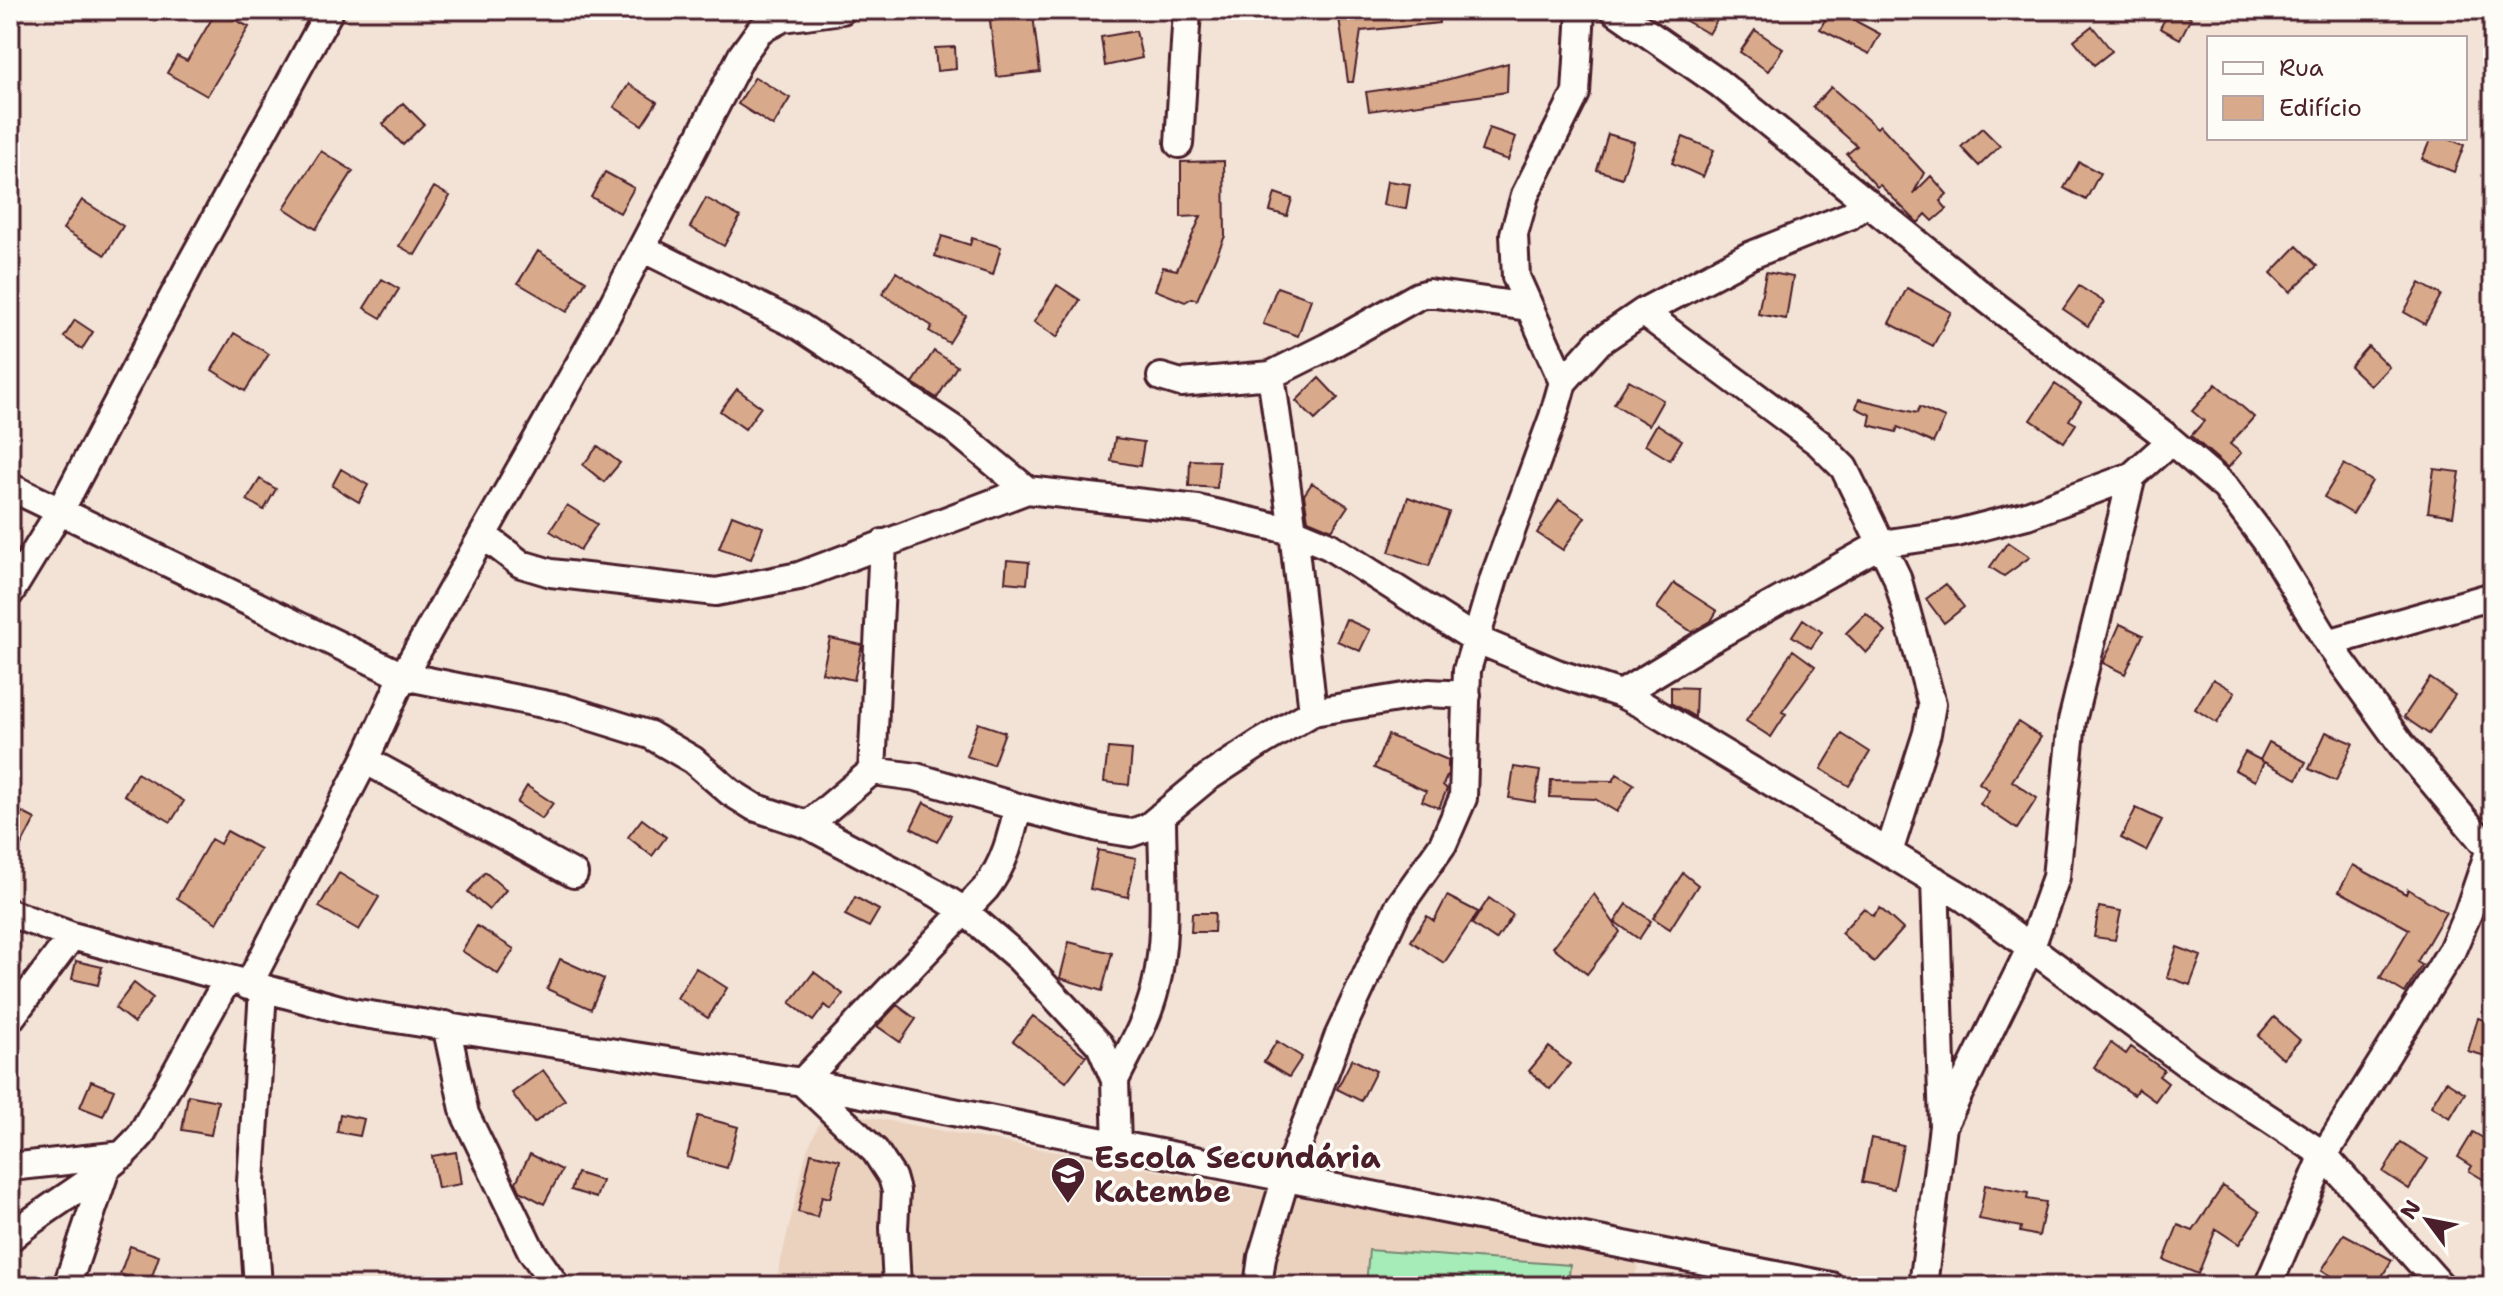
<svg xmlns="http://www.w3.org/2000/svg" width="2503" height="1296" font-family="'Shantell Sans',sans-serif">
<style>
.built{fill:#ead2bf}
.green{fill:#a6ecb9;stroke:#788672;stroke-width:2}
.building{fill:#d8a98a;stroke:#4a1f2b;stroke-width:2}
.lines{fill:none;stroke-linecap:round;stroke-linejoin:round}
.street-casing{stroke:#4a1f2b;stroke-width:32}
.street{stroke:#fdfcf7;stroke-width:26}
.labels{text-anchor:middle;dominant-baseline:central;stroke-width:7;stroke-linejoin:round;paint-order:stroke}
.poi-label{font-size:30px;font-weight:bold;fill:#4a1f2b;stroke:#fdfcf7;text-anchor:start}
</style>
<rect width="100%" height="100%" fill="#f2e3d6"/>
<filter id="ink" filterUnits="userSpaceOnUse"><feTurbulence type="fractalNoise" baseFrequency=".0125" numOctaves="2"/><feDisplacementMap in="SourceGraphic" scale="16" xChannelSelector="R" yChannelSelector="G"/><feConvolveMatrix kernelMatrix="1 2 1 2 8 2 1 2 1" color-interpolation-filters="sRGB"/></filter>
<g filter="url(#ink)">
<path class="built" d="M826 1109 1640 1261 1631 1286H775L807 1150Z"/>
<path class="green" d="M1369 1250 1570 1265 1568 1286H1366Z"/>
<path class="building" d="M217 10 249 27 207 96 167 73 177 56 187 61Z
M1338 10H1438L1439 23 1361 31 1353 82H1348Z
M1667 10H1723L1709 34Z
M1830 10H1835L1880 34 1869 54 1820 29Z
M2170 10H2177L2191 18 2180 39 2160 28Z
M1033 15 1040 72 997 77 990 21Z
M2092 26 2112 51 2094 65 2074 40Z
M1755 30 1783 49 1768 71 1740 52Z
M1136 31 1142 58 1105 66 1101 37Z
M955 47 956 69 937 71 935 48Z
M1508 63 1507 92 1369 111 1366 92 1442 81Z
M755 77 790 98 773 126 738 104Z
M629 84 657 102 642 125 614 107Z
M1831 87 1877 128 1880 125 1924 173 1913 194 1931 176 1947 194 1940 201 1947 209 1933 221 1926 214 1918 223 1880 185 1877 187 1847 154 1857 146 1813 107Z
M403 103 424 124 403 145 383 124Z
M1489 128 1516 137 1508 160 1481 151Z
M1982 128 2000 146 1979 166 1961 147Z
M1608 134 1634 142 1622 178 1597 170Z
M1683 137 1714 150 1703 177 1672 163Z
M2431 138H2446L2464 145 2454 172 2422 159Z
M321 151 353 171 316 229 284 208Z
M1224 161 1225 236 1197 300 1192 298 1185 302 1155 290 1163 267 1177 270 1201 216 1181 217V162Z
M2079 162 2100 173 2086 200 2064 188Z
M605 172 634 188 620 213 591 197Z
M1387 181 1410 184 1406 209 1383 205Z
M434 187 450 196 415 255 399 246Z
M1275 193 1292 199 1287 216 1270 211Z
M706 198 740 217 724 246 690 227Z
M82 200 123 226 105 255 63 229Z
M942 236 970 245 972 238 1001 247 993 275 935 256Z
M2297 246 2317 266 2290 292 2271 273Z
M538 251 586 281 567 312 518 283Z
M896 272 966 316 949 343 929 331 932 326 882 294Z
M1766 272 1793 277 1786 319 1758 314Z
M382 279 399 289 381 318 364 308Z
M2420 283 2441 295 2425 324 2404 312Z
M1057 285 1080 300 1057 337 1034 322Z
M2079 286 2104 302 2088 326 2063 309Z
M1277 287 1311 299 1298 336 1263 324Z
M1907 288 1951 312 1933 346 1889 323Z
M75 320 93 332 82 349 64 337Z
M234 333 269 354 245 391 212 370Z
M2368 346 2389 367 2371 386 2350 366Z
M934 351 957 366 937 398 913 383Z
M1319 378 1338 398 1315 420 1296 401Z
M1629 380 1663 400 1649 425 1614 404Z
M2055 384 2081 402 2069 420 2076 424 2064 442 2031 420Z
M2216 384 2254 417 2230 444 2241 453 2228 468 2191 436 2204 421 2192 411Z
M737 389 761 407 745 429 720 411Z
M1859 399 1917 413 1920 407 1945 418 1933 443 1898 427 1896 432 1869 425 1871 415 1856 408Z
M1657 424 1682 440 1670 460 1645 445Z
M1115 438 1144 442 1140 466 1111 461Z
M598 446 620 463 604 482 583 465Z
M1190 460 1219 461 1217 488 1189 486Z
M2344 464 2372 481 2353 514 2324 497Z
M341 469 368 485 359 502 332 486Z
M2434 469 2460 472 2453 516 2428 512Z
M260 479 276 489 264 510 247 500Z
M1312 483 1348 506 1332 530 1308 520 1304 495Z
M1408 497 1449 512 1429 566 1389 552Z
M1559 500 1585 517 1563 550 1537 533Z
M567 505 597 524 580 550 550 531Z
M732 515 763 527 751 559 719 548Z
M2008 542 2030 557 2004 576 1990 567Z
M1007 560 1029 562 1027 584 1005 582Z
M1674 583 1717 611 1711 621 1692 632 1657 608Z
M1946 584 1964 607 1944 623 1926 599Z
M1866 613 1886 632 1866 653 1846 633Z
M1346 619 1370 630 1360 651 1337 641Z
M1803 619 1822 632 1811 648 1792 636Z
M2120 624 2143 635 2125 674 2103 663Z
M830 638 862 645 854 680 822 673Z
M1793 650 1815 666 1782 712 1786 714 1771 737 1746 721Z
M2430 678 2455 695 2429 734 2404 717Z
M2213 679 2235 692 2217 723 2195 709Z
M1671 687 1696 688 1695 717 1671 703Z
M2018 722 2041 737 2012 781 2037 798 2017 829 1980 804 1989 790 1979 783Z
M978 723 1005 732 993 765 966 756Z
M2326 732 2353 743 2336 781 2309 769Z
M1842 734 1870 752 1849 786 1821 769Z
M1388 735 1448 760V774L1443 785 1447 789 1439 808 1422 801 1426 791 1374 768Z
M2269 742 2306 762 2297 779 2260 760Z
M1108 748 1132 750 1129 785 1104 782Z
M2245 752 2264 762 2255 781 2235 770Z
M1514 767 1540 771 1535 802 1509 798Z
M137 773 184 801 171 822 124 795Z
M1617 774 1634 784 1617 812 1595 799 1550 797 1551 780 1613 781Z
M527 786 553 803 542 819 517 803Z
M924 802 951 816 937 842 911 828Z
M10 806 35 819 10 867Z
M2136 808 2162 820 2146 851 2121 838Z
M642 819 666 837 652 856 628 837Z
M227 831 260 849 217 923 177 898 211 839 220 844Z
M1098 850 1136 858 1128 897 1090 889Z
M2353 865 2406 894 2408 889 2446 912 2417 962 2422 965 2405 993 2380 978 2409 929 2339 891Z
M485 872 506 890 489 910 468 892Z
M339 873 379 897 359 930 319 907Z
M1683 873 1698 885 1670 929 1653 918Z
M1594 894 1620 932 1587 974 1553 947Z
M1447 896 1478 912 1444 963 1411 941 1427 916 1434 921Z
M855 897 879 910 869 927 845 915Z
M1489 898 1513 915 1496 940 1472 924Z
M1627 904 1651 921 1639 939 1615 922Z
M2099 907 2121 911 2115 940 2094 937Z
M1864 908 1873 916 1880 908 1903 929 1874 962 1841 933Z
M1192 913H1215L1214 932H1191Z
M477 926 514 949 498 974 462 951Z
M1069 942 1112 953 1102 991 1060 978Z
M2177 947 2201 956 2190 985 2167 977Z
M560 959 604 979 591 1009 547 989Z
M76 961 102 967 98 985 72 979Z
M696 968 727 988 708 1018 677 998Z
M814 972 843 994 831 1010 825 1005 813 1021 790 1003Z
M134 983 153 998 134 1023 115 1008Z
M897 1005 916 1019 900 1042 877 1026Z
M1033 1016 1086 1056 1066 1082 1013 1041Z
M2274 1017 2300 1040 2283 1059 2258 1036Z
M2478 1018 2493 1023V1045L2489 1057 2468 1051Z
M1277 1041 1302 1057 1289 1077 1264 1062Z
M2111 1043 2126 1054 2131 1047 2164 1070 2159 1076 2168 1083 2155 1101 2138 1089 2134 1095 2094 1067Z
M1549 1047 1570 1064 1550 1089 1529 1071Z
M1352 1059 1376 1071 1361 1101 1337 1089Z
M543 1070 565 1100 534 1123 512 1093Z
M91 1081 114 1090 103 1116 80 1107Z
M2446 1081 2465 1093 2450 1118 2431 1106Z
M188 1095 218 1101 211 1135 182 1130Z
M340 1114 364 1119 360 1136 337 1132Z
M698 1116 738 1127 727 1168 687 1157Z
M2473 1132 2488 1141 2493 1133V1185L2469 1171 2472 1166 2458 1157Z
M1871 1138 1903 1145 1894 1189 1862 1182Z
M2401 1142 2428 1159 2409 1189 2383 1172Z
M456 1152 461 1184 438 1188 432 1156Z
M811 1153 840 1160 830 1198 822 1196 817 1217 798 1212Z
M530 1154 562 1170 544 1204 520 1191 516 1182Z
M577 1173 602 1181 596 1198 571 1190Z
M1985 1185 2028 1193 2027 1199 2046 1202 2039 1236 2020 1232 2021 1227 1979 1219Z
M2223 1186 2260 1212 2239 1244 2216 1229 2198 1274 2164 1260 2178 1225 2193 1231Z
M2344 1234 2392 1260 2376 1286H2348L2322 1270Z
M130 1246 159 1256 149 1285 120 1274Z"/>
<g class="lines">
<g class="street-casing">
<path id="street" d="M1614 10 1719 83 1988 300 2163 434 2225 487 2266 541 2328 643 2401 744 2489 849
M1179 144 1187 10
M642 248 799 326 955 430 1027 490
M1643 312 1819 443 1844 468 1897 577 1932 704 1927 733 1889 852
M1271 375 1293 531 1313 712
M1161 377 1181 383 1271 375 1327 347 1418 296 1429 293 1528 307
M1563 382 1516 277 1514 234 1525 195 1576 93 1581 10
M10 487 403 676 563 708 650 735 693 760 730 792 754 807 808 825 936 893 963 910 1019 958 1100 1045 1115 1080 1117 1147
M483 535 521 564 551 573 716 592 799 576 1027 490 1198 509 1293 531 1329 546 1475 639 1557 673 1621 694 1643 705 1964 898 2191 1067 2324 1155 2441 1286
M10 593 60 511 192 261 330 10
M2328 643 2493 596
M1621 694 1706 642 1881 544 1957 533 2027 515 2132 476 2171 441
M365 760 574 874
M872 771 916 777 1018 807 1099 828 1131 833 1148 827 1207 778 1262 742 1313 712 1428 693 1467 695
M808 825 872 771 883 543
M10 913 72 936 351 1012 802 1082 1831 1286
M248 986 365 760 403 676 605 319 742 55 760 30 783 18 842 10
M10 1019 72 936
M446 1025 465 1114 531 1250 556 1286
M1115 1080C1129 1051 1147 1022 1155 989 1169 934 1162 872 1162 815
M1943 1126 2031 947 2056 877 2072 721 2132 476
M10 1167 123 1155
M10 1238C53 1201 104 1179 141 1135L227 980
M67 1286 105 1172
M258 1286 251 1182 263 990
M897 1286 894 1228 896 1191 892 1177 875 1151 802 1082 986 888C1005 863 1011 838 1018 807
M1258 1286 1262 1257 1286 1177 1338 1037 1398 908 1443 844 1463 798 1467 670 1494 578 1553 417 1563 382 1599 342 1643 312 1749 256 1849 216 1867 202
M1923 1286 1943 1126 1935 880
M2268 1286 2324 1155 2452 950 2468 913 2493 840"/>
</g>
<use href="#street" class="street"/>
</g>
</g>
<defs>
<g id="school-pin" transform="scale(1.8)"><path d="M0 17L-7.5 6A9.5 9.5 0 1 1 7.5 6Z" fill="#4a1f2b" stroke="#fdfcf7"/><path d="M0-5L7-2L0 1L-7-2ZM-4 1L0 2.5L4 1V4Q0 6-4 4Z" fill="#fff"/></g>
</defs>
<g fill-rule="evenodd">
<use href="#school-pin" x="1068" y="1174"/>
</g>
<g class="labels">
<g class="poi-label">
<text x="1094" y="1157">Escola Secundária<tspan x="1094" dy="34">Katembe</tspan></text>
</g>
</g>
<rect width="2503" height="1296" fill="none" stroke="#fdfcf7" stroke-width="40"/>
<rect x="20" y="20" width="2463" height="1256" fill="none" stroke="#4a1f2b" stroke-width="3" filter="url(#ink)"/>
<rect x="2207" y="36" width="260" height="104" fill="#fdfcf7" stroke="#b5a4a5" stroke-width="2"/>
<rect x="2223" y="62" width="40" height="12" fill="#fdfcf7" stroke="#b5a4a5" stroke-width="2"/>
<text x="2279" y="76" font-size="24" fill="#4a1f2b">Rua</text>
<rect x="2223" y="96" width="40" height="24" fill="#d8a98a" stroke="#b5a4a5" stroke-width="2"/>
<text x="2279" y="116" font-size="24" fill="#4a1f2b">Edifício</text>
<g transform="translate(2427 1220) rotate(302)" stroke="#fdfcf7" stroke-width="6" paint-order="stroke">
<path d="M0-6L14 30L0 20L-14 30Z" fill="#4a1f2b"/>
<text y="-12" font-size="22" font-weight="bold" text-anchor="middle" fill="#4a1f2b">N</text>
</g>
</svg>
